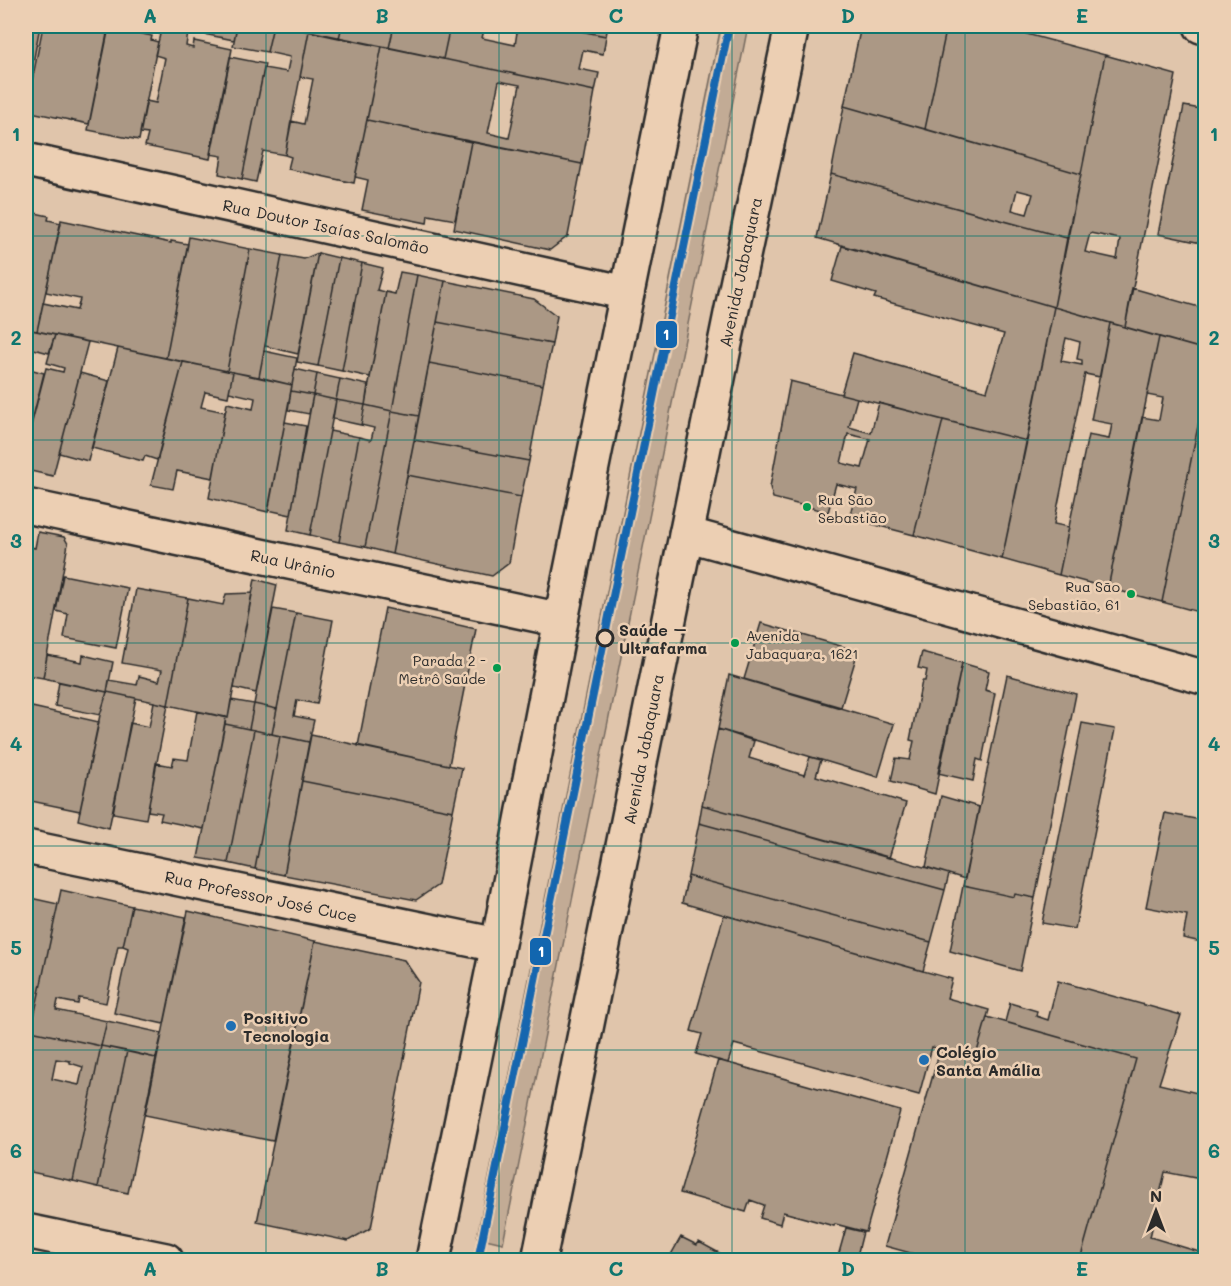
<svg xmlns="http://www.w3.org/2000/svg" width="1231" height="1286" font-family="Mali,sans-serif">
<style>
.green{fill:#c2ab95;stroke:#766b60;stroke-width:1.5}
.building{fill:#ab9885;stroke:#2b2b2b;stroke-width:1.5;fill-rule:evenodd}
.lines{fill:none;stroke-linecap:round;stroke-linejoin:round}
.street-casing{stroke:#2b2b2b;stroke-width:38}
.secondary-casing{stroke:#2b2b2b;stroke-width:38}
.primary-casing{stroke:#2b2b2b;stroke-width:38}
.street{stroke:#eccfb3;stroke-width:33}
.secondary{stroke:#eccfb3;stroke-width:33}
.primary{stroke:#eccfb3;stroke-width:33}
.metro-1-casing{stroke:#eccfb3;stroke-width:12}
.metro-1{stroke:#1266af;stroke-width:8}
.grid{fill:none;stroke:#0f766e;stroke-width:1.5;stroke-opacity:0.55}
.bus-dot{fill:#049a4d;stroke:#eccfb3;stroke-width:2}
.stop-dot{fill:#eccfb3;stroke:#2b2b2b;stroke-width:3}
.poi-dot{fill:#1f6fb2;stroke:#eccfb3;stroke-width:2}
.labels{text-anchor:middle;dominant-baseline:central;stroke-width:5;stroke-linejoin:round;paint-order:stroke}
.bus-label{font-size:14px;fill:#2b2b2b;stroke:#eccfb3;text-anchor:start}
.street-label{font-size:16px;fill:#2b2b2b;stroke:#eccfb3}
.stop-label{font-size:16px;font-weight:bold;fill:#2b2b2b;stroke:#eccfb3;text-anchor:start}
.poi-label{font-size:16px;font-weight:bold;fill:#2b2b2b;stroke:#eccfb3;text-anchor:start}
.line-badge{stroke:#eccfb3;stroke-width:2}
.badge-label{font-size:16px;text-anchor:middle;font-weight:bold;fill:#fff}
.neatline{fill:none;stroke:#0f766e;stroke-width:2}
.grid-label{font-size:20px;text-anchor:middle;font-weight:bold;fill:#0f766e}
</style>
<rect width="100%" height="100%" fill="#e0c5ab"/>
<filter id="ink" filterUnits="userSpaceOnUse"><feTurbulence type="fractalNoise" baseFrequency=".0167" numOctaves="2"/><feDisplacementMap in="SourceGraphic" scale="12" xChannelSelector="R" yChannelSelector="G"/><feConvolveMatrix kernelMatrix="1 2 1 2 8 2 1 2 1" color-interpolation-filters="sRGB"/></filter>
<g filter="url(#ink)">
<path class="green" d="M721 26H748L503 1243 477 1237Z"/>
<path class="building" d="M26 26H40L26 100Z
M43 26H62L107 34 89 124 26 111Z
M162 26H189L186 46 193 48 194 41 232 49 210 159 145 146 148 134 140 133 146 101 156 103 165 58 155 55Z
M191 26H237L234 40 198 33 199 27Z
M237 26H273L267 52 233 46Z
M273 26H282L309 31 285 155 263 151 256 182 242 179 264 68 287 72 290 57 267 52Z
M298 26H342L339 38 297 29Z
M342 26H409L408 29 394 26 389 48 339 38Z
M394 26 408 29 409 26H450L443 59 389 48Z
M450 26H485L482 38 515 45 518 26H555L606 36 603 54 583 50 579 69 599 73 595 91 443 59Z
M555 26H608L606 36Z
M861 26H947L925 129 844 106Z
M947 26H997L1105 55 1081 174 925 129Z
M109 27 152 36 151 40 158 42 139 140 88 130Z
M309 31 382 46 354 183 288 169 291 157 285 155 291 121 304 124 313 79 300 77Z
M382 46 595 91 582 164 367 120ZM499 81 520 85 509 138 488 133Z
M1105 55 1176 75 1125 327 1054 307ZM1090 233 1120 239 1117 259 1085 252Z
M230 57 265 64 242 179 219 174 222 156 210 154Z
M844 106 1081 174 1067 238 831 174ZM1017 190 1033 194 1027 214 1012 210Z
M1184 106 1206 110V244L1158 234Z
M367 120 471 142 455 220 428 215 427 223 362 210 368 180 355 177Z
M471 142 582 164 568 236 550 250 454 229Z
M831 174 1067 238 1054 307 817 238Z
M26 211 49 216 48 220 61 223 37 331 26 329Z
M61 220 171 243V241L188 244 166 358 37 331 43 303 77 310 80 299 46 292Z
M189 237 250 249 227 371 166 358Z
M842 246 1054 307 1027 441 841 394 853 353 987 391 1004 334 874 298 876 294 832 281Z
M250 249 282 255 259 377 227 371Z
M318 253 298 354 265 346 282 255 304 259Z
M318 253 339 258 318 366 297 362Z
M339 258 362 263 342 371 318 366Z
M362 263 383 268 377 290 386 292 370 377 342 371Z
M400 272 417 275 392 411 365 405 386 292 395 294Z
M417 275 445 281 419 416 392 411Z
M445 281 534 299 557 316 552 344 437 322Z
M1132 288 1206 309V350L1125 327Z
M1054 307 1110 323 1100 377 1085 374 1054 524 1069 527 1059 575 1002 559ZM1066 338 1080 342 1077 359 1082 360V365L1061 361Z
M437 322 552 344 543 385 429 363Z
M1110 323 1159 337 1108 588 1059 575 1088 435 1109 439 1112 424 1091 420Z
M26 329 55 335 49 353 26 347Z
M55 335 88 342 53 476 26 470V445L46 368 63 372 64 368 47 363Z
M1159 337 1206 350V387L1162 602 1108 588 1142 417 1159 420 1163 398 1147 395Z
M118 348 183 362 157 460 145 456 143 461 92 448Z
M264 351 297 358 292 385 259 377Z
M183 362 233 372 228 397 205 392 201 407 225 412 213 478 177 471 173 489 151 485Z
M429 363 543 385 529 461 414 440Z
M26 368 44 373 26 445Z
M295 369 317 374 313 395 291 391Z
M233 372 292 385 268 512 209 498 227 403 253 409 255 398 229 392Z
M80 373 109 381 88 461 59 453Z
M317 374 340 379 336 400 313 395Z
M340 379 368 385 365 405 336 400Z
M790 381 857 398 849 427 871 433 879 403 943 420 914 535 849 518 857 489 836 484 828 512 773 498 770 487Z
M1206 387V614L1162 602Z
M291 391 313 395 309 414 288 410Z
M313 395 336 400 310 535 288 530Z
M336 400 365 405 361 425 333 419Z
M365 405 392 411 365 547 339 542 359 437 371 440 374 428 361 425Z
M392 411 419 416 392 554 365 547Z
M943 420 1027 441 1002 559 914 535Z
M285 422 306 426 291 515 268 510Z
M330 431 359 437 339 542 310 535Z
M848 434 870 439 862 468 841 463Z
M414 440 529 461 521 497 407 475Z
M407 475 521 497 509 563 492 576 392 554Z
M38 532 64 537 68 544 43 678 26 675V546L35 548Z
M63 575 128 588 116 648 64 638 68 614 56 611Z
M255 579 277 585 256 693 234 688Z
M136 589 188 598 168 705 107 692 109 680 137 685 139 676 159 681 162 670 122 663Z
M252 593 228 718 168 705 188 598 223 605 226 594Z
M385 608 476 629 449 765 358 746Z
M273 609 296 613 277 709 254 704Z
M296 613 333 620 317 704 297 700 294 716 314 720 309 742 272 734Z
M761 623 858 651 841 707 744 679Z
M922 652 962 663 935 794 891 781 896 758 910 760 914 741 910 740 922 681H925L927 670 918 668Z
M47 655 82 662 83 655 113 662 107 692 43 678Z
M962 663 989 671 985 690 995 693 982 761 977 759 973 781 938 773Z
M729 675 894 724 878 777 718 729Z
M1007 675 1076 694 1035 898 1015 894 1014 897 963 886Z
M59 682 107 692 100 715 55 706Z
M107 692 136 698 109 828 78 820 100 715Z
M231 700 254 704 249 729 225 724 226 717 228 718Z
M154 702 168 705 146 819 113 813 130 723 149 727Z
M254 704 277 709 272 734 249 729Z
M32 707 99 722 80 811 26 800V742Z
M197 711 226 717 204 829 160 820 162 813 148 811 156 763 172 766 174 758 188 760Z
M1082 723 1115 729 1075 929 1042 923Z
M225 724 254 730 228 863 198 858Z
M718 729 754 741 749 758 804 775 810 757 821 760 816 776 906 803 889 858 702 805Z
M254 730 280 736 255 869 228 863Z
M311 735 462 768 453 811 302 781Z
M280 736 309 742 284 875 255 869Z
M302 781 453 811 438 885 416 900 284 875Z
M941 796 979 807 965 879 926 867Z
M702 805 949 874 945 890 699 823Z
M1165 813 1206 821V943L1183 938 1187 915 1146 907Z
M699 823 945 890 931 942 688 876Z
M688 876 931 942 923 971 682 903Z
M963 886 1014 897 1015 894 1035 898 1020 971 950 951Z
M61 890 132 906 123 946H118L106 1003 79 998 78 1004 58 1000 56 1010 107 1021 101 1046 31 1031Z
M26 897 58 904 31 1031 26 1030Z
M132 906 186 917 164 1024 114 1013 128 948 123 946Z
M188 911 315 941 273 1141 145 1115Z
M724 915 952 979 947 998 989 1010 975 1059 932 1047 919 1095 734 1044 728 1063 696 1054 702 1034 691 1031Z
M315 941 404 960 419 982 371 1228 348 1241 257 1222Z
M1058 981 1181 1015 1159 1084 1206 1095V1180L1165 1172 1150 1237 1206 1254 1204 1260H1080L1136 1059 1005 1022 1010 1003 1037 1011 1036 1016 1048 1020Z
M987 1017 1136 1059 1080 1260H936L885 1246 940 1050 975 1059Z
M107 1021 162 1033 156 1058 101 1046Z
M26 1030 31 1031 26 1059Z
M31 1031 101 1046 73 1181 26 1171V1059ZM56 1059 70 1061V1063L83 1067 79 1085 52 1079Z
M101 1046 127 1051 98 1187 73 1181Z
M127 1051 156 1058 128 1193 98 1187Z
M718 1060 900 1111 866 1232 835 1224 834 1226 783 1212 780 1224 760 1218 764 1205 750 1200 746 1212 680 1193Z
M846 1228 863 1232 856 1260H837Z
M681 1237 697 1245 699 1242 732 1260H668Z"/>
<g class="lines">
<g class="street-casing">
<path id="street" d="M26 160 627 293
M26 506 561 620
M26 847 497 945"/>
</g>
<g class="secondary-casing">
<path id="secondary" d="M1201 26 1206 27
M686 534 1206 678
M26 1231 166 1260"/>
</g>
<g class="primary-casing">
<path id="primary" d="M433 1260 496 954 561 620 681 26
M539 1260 735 294 792 26"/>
</g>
<use href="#street" class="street"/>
<use href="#secondary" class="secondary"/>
<use href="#primary" class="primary"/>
<g class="metro-1-casing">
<path id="metro-1" d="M478 1260 729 26"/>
</g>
<use href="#metro-1" class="metro-1"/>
</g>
</g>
<path class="grid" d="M266 26V1260M499 26V1260M732 26V1260M965 26V1260M26 236H1206M26 440H1206M26 643H1206M26 846H1206M26 1050H1206"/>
<g class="bus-dot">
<circle cx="807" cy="507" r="5"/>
<circle cx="1131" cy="594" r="5"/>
<circle cx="735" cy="643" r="5"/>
<circle cx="497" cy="668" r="5"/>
</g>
<circle class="stop-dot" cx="605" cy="638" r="8"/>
<g class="poi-dot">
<circle cx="231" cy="1026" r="6"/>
<circle cx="924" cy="1060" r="6"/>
</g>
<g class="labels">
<g class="bus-label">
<text x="818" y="499">Rua São<tspan x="818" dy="18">Sebastião</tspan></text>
<text x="1120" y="586" text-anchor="end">Rua São<tspan x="1120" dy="18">Sebastião, 61</tspan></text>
<text x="746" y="635">Avenida<tspan x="746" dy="18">Jabaquara, 1621</tspan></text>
<text x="486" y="660" text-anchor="end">Parada 2 -<tspan x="486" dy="18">Metrô Saúde</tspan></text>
</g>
<g class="street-label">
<text transform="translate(326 226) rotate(12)">Rua Doutor Isaías Salomão</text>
<text transform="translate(740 272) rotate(-78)">Avenida Jabaquara</text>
<text transform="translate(293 563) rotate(12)">Rua Urânio</text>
<text transform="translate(643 749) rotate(-79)">Avenida Jabaquara</text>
<text transform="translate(261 896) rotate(12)">Rua Professor José Cuce</text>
</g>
<g class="stop-label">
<text x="619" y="629">Saúde –<tspan x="619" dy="18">Ultrafarma</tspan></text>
</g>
<g class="poi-label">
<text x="243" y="1017">Positivo<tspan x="243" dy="18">Tecnologia</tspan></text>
<text x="936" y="1051">Colégio<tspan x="936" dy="18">Santa Amália</tspan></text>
</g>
</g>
<g class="line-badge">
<rect x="655" y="320" width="23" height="29" rx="6" fill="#1266af"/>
<rect x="529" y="937" width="23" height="29" rx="6" fill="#1266af"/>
</g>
<g class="badge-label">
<text x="666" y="340">1</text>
<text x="541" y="957">1</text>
</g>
<rect width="1231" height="1286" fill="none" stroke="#eccfb3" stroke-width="66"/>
<g transform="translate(1156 1211)" stroke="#eccfb3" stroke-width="4.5" paint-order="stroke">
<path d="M0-4.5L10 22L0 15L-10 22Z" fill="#2b2b2b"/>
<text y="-9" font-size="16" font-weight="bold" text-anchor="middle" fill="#2b2b2b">N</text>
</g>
<rect x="33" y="33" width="1165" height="1220" class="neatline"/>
<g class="grid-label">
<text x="150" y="23">A</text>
<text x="382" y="23">B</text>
<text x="616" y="23">C</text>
<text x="848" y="23">D</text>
<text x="1082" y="23">E</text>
<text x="16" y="141">1</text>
<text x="1214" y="141">1</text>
<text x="16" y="345">2</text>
<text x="1214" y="345">2</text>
<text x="16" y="548">3</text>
<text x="1214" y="548">3</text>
<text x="16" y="751">4</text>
<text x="1214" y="751">4</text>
<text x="16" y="955">5</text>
<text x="1214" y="955">5</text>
<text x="16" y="1158">6</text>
<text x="1214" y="1158">6</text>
<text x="150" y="1276">A</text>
<text x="382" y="1276">B</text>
<text x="616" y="1276">C</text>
<text x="848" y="1276">D</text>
<text x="1082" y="1276">E</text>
</g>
</svg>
